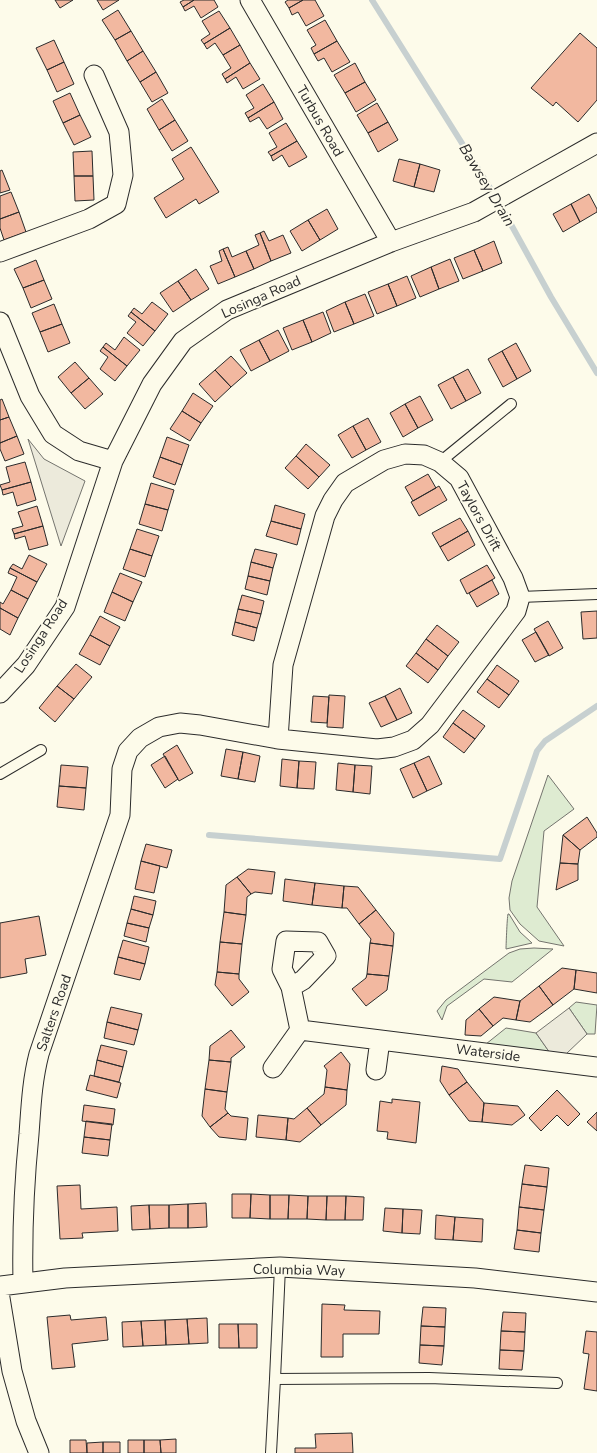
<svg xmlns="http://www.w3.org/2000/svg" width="597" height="1453" font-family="'Nunito Sans',sans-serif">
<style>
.green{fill:#deebd1;stroke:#74746e}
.parking{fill:#eceadb;stroke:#74746e}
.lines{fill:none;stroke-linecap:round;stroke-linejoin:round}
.stream{stroke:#c7d0d0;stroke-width:6}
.building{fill:#f2b8a0;stroke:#2b2b2b}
.lane-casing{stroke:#2b2b2b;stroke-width:12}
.street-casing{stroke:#2b2b2b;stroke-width:21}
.lane{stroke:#fdfbea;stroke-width:10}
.street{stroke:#fdfbea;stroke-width:19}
.labels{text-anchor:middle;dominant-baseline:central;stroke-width:4;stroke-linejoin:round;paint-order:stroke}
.street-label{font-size:14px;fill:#2b2b2b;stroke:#fdfbea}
.water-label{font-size:15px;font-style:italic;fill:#2b2b2b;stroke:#fdfbea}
</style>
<rect width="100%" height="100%" fill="#fdfbea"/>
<path class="green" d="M548 775 574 809 544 831 537 907 564 946 539 941 520 924 510 910 509 898 512 881Z
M508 914H509L520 932 532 943 506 949C506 947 507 918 508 914Z
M534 948 553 949 512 982 484 979 447 1006 442 1020 437 1011 446 1000 509 953 520 949Z
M576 1002 597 1005 595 1034H587L569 1008Z
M506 1028 536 1033 550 1053 486 1044Z"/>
<path class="parking" d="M28 439 44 459 85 481 61 546Z
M569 1008 587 1034 566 1054 550 1053 536 1033Z"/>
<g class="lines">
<path class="stream" d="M372 0 497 199 551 297 597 373
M209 835 500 859 537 751 545 741 597 706"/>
</g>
<path class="building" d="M55 0H73L60 8Z
M97 0H119L103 10Z
M184 0H194L183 7 180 2Z
M194 0H214L218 7 201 18 194 6 185 11 183 7Z
M288 0H303L289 8 285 2Z
M303 0H315L324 16 306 26 298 12 292 15 289 8Z
M118 10 131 31 115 40 102 20Z
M219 11 230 28 204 44 201 40 210 34 202 21Z
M325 20 337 41 314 54 311 48 316 45 307 30Z
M230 28 240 45 223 55 215 43 207 49 204 44Z
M131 31 143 51 127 61 115 40Z
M580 33 597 48V100L578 122 556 102 553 106 531 88Z
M54 40 64 62 47 70 36 48Z
M337 41 350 62 332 72 324 58 318 61 314 54Z
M240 45 250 63 225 79 222 74 231 68 223 55Z
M143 51 156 72 140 82 127 61Z
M64 62 74 84 57 92 47 70Z
M250 63 260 79 243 89 236 77 227 83 225 79Z
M355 63 365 82 345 93 334 75Z
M156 72 168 93 152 102 140 82Z
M365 82 376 100 356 112 345 93Z
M263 84 274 102 248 118 245 113 254 108 246 95Z
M70 93 80 115 63 123 53 101Z
M162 99 175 120 159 130 147 109Z
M274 102 283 119 267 129 259 117 250 122 248 118Z
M377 103 388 122 368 133 357 115Z
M80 115 91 137 74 145 63 123Z
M175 120 188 141 172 151 159 130Z
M388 122 398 140 378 152 368 133Z
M286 123 297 141 271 156 268 152 277 147 269 133Z
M297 141 307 157 289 167 282 155 273 161 271 156Z
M191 147 219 192 199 204 196 199 166 218 154 198 184 179 172 159Z
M92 151 93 176H74L73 152Z
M399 159 420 164 414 187 393 181Z
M420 164 440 170 434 192 414 187Z
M2 170 10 190 0 193V171Z
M74 176H93L94 200 75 201Z
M11 192 19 212 0 219V196Z
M589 194 597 209V212L580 222 571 204Z
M571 204 580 222 563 232 553 214Z
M327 209 338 229 320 240 308 220Z
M19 212 26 232 4 240 0 228V219Z
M308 220 320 240 302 251 290 231Z
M264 231 269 241 283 235 291 253 271 261 260 233Z
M260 233 271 261 254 269 246 251 259 245 255 235Z
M494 241 502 263 483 271 474 250Z
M228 247 232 257 246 251 254 269 235 277 223 249Z
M223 249 235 277 218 284 210 266 222 261 219 251Z
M474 250 483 271 463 279 454 258Z
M450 259 459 281 439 289 431 267Z
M36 260 44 280 23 288 14 269Z
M431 267 439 289 420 297 411 276Z
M196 269 209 289 191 300 178 281Z
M407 276 416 298 397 306 388 284Z
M44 280 52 299 31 308 23 288Z
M178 281 191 300 173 312 160 293Z
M388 284 397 306 377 314 368 292Z
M365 294 374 316 354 324 345 302Z
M152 302 168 314 155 331 131 312 134 308 142 314Z
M345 302 354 324 334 332 326 311Z
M54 304 62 324 40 332 32 313Z
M131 312 155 331 143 346 127 333 136 322 128 316Z
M323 312 331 333 312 342 303 320Z
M303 320 312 342 292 350 283 328Z
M62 324 70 343 48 352 40 332Z
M278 330 289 351 270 361 259 340Z
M124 337 140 350 127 366 103 347 106 343 115 350Z
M259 340 270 361 251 371 240 350Z
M516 343 531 371 517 379 502 351Z
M103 347 127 366 115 381 100 369 108 357 100 351Z
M502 351 517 379 503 387 488 359Z
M231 356 247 373 231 387 215 370Z
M75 362 89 378 71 393 58 377Z
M468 369 481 393 466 401 453 377Z
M215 370 231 387 215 402 199 384Z
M453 377 466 401 451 409 438 385Z
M89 378 103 394 85 409 71 393Z
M193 393 213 406 201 423 182 411Z
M420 396 433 420 418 428 405 404Z
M2 399 9 417 0 420V400Z
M405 404 418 428 403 437 390 413Z
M182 411 201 423 190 441 170 429Z
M9 417 17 436 0 443V420Z
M368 418 381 442 366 450 353 426Z
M353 426 366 450 352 458 338 435Z
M17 436 24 454 5 461 0 449V443Z
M167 437 189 445 182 465 160 457Z
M306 444 330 465 319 477 296 456Z
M296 456 319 477 308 489 285 468Z
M160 457 182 465 175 485 153 477Z
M25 462 31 482 2 490 0 485 10 482 6 467Z
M428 474 436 488 413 501 405 487Z
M31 482 36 500 17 506 13 492 3 495 2 490Z
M151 483 174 490 168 510 145 504Z
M439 486 447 500 419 516 411 502Z
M145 504 168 510 162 531 139 524Z
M275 505 305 514 301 529 271 521Z
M37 506 43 526 14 534 12 529 23 526 18 512Z
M460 518 468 531 440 547 432 533Z
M271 521 301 529 297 545 266 536Z
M43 526 48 545 29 550 25 536 15 539 14 534Z
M137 529 159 536 152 556 130 549Z
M468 531 475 545 448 561 440 547Z
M130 549 152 556 145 577 123 569Z
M255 549 277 554 273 568 251 562Z
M29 555 47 564 37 582 10 568 13 564 22 569Z
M251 562 273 568 270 581 248 576Z
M487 565 495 578 467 594 460 580Z
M10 568 37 582 28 599 11 590 17 577 8 573Z
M120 573 142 582 133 602 112 592Z
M248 576 270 581 267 595 245 589Z
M492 580 499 594 477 607 469 593Z
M11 590 28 599 18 618 0 608V602L3 604Z
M112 592 133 602 125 621 104 612Z
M242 595 264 601 261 614 238 609Z
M0 608 18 618 10 635 0 629Z
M238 609 261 614 257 628 235 622Z
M597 611V638L583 639 581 612Z
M100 616 120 627 110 646 90 635Z
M548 621 563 648 549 656 534 629Z
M235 622 257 628 254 641 232 635Z
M437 625 459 642 448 656 426 639Z
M536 632 549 655 535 662 522 640Z
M90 635 110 646 100 665 79 654Z
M426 639 448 656 438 670 416 653Z
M416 653 438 670 428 683 406 666Z
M76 664 92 677 74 699 57 686Z
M497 665 519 681 509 695 487 679Z
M487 679 509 695 499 708 477 692Z
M57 686 74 699 55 722 39 708Z
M400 688 412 713 397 720 385 696Z
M329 695 345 696 343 728 327 727Z
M313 696 329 697 327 723 311 722Z
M385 696 397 720 381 727 369 703Z
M463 710 485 726 475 739 453 723Z
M453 723 475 739 464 753 443 737Z
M177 745 193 773 179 781 163 754Z
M226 749 243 752 238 779 221 776Z
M243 752 260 756 255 782 238 779Z
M165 756 178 779 165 788 151 765Z
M429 756 442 784 427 791 414 763Z
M282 759 299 761 297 788 280 786Z
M299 761 316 762 314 789 297 788Z
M338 763 355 765 353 792 336 790Z
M414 763 427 791 413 798 400 769Z
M61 765 88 767 86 788 59 786Z
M355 765 372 766 370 794 353 792Z
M59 786 86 788 84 810 57 807Z
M587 817 597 833V837L580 850 563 835Z
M563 835 580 850 578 864 560 863Z
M146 844 172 850 167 868 141 861Z
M141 861 160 866 154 893 135 889Z
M560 863 578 864V880L556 890Z
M248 869 275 872 272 894 255 892 251 894 237 877Z
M237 877 251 894 247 897 246 915 224 912 226 885Z
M285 879 315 883 312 905 283 901Z
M315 883 344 886 342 908 312 905Z
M344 886 358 887 376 910 359 924 347 908H342Z
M134 896 156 901 153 915 131 909Z
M131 909 153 915 149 928 127 923Z
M376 910 394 933 393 946 370 943 371 939 359 924Z
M224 912 246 915 242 944 220 942Z
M39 916 46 955 25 959 27 973 0 978V923Z
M127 923 149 928 146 942 124 936Z
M123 940 149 947 145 964 118 957Z
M220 942 242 944 239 974 217 972Z
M370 943 393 946 389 976 367 974Z
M118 957 145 964 140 980 114 974Z
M562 968 576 970 574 989 553 1005 539 986Z
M576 970 597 973V993L574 989Z
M217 972 239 974V979L249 992 232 1006 215 985Z
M367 974 389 976 387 990 366 1006 352 989 366 978Z
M539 986 553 1005 530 1022 516 1020 520 1001Z
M494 997 520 1001 516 1020 503 1018 493 1026 479 1009Z
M111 1007 142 1014 138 1030 107 1022Z
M479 1009 493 1026 481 1036 465 1035 466 1020Z
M107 1022 138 1030 134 1045 104 1038Z
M231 1030 245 1047 231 1058V1062L209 1060 210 1046Z
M101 1045 127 1051 123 1067 97 1060Z
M341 1052 350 1064 347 1090 325 1087 327 1070 324 1066Z
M97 1060 123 1067 119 1082 94 1076Z
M209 1060 231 1062 227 1092 205 1089Z
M442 1066 458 1069 467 1082 449 1095 440 1081Z
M90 1075 121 1083 117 1098 86 1090Z
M467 1082 484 1103 482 1122 469 1121 449 1095Z
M325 1087 347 1090 346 1105 321 1125 307 1108 324 1094Z
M205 1089 227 1092 225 1109 228 1113 210 1127 202 1116Z
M557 1090 580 1114 568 1126 557 1115 541 1131 529 1118Z
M392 1099 420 1102 416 1143 387 1139 388 1132 377 1131 380 1101 392 1103Z
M484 1103 518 1106 525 1115 512 1125 482 1122Z
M84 1105 115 1109 113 1125 82 1121Z
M307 1108 321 1125 300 1142 286 1140 288 1118 294 1119Z
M597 1112V1131L587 1122Z
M228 1113 231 1116 248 1118 246 1140 219 1137 210 1127Z
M258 1115 288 1118 286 1140 256 1137Z
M86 1121 112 1124 110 1140 84 1137Z
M84 1137 110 1140 108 1156 82 1153Z
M525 1165 549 1168 547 1187 522 1184Z
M522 1184 547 1187 544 1210 519 1207Z
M80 1185 81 1209 117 1207 118 1231 82 1233 83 1238 60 1239 57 1186Z
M232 1194H251L250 1218H232Z
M251 1194 270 1195V1219L250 1218Z
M270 1195H289L288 1219H270Z
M289 1195 308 1196 307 1219H288Z
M308 1196H327L326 1220 307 1219Z
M327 1196H346L345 1220H326Z
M346 1196 364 1197 363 1220H345Z
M206 1203 207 1227 188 1228V1204Z
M188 1204V1228H169V1205Z
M149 1205 150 1229 132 1230 131 1206Z
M149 1205H169V1228L150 1229Z
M519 1207 544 1210 541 1233 517 1230Z
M385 1208 403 1209 402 1233 383 1231Z
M403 1209 422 1210 420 1234 402 1233Z
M436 1215 455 1217 453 1240 435 1239Z
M455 1217 483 1219 482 1242 453 1240Z
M517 1230 541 1233 539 1252 514 1249Z
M322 1304 345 1305 344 1310 380 1311 379 1334H343V1357H321Z
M423 1307 446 1308 445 1327 421 1326Z
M503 1312 526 1313 525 1332 501 1331Z
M70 1315 71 1320 106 1317 108 1340 72 1344 75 1367 52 1369 47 1317Z
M207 1318 208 1343 189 1344 187 1319Z
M187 1319 189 1344 166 1345 165 1320Z
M165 1320 166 1345 143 1346 141 1321Z
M141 1321 143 1346 123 1347 122 1322Z
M219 1324H238L239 1348H219Z
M238 1324H257V1348H239Z
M421 1326 445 1327 444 1346 420 1345Z
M501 1331 525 1332 524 1351 500 1350Z
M586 1331 597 1332V1391L584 1389 589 1354 583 1353Z
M420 1345 444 1346 442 1365 419 1363Z
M500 1350 524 1351 522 1370 499 1369Z
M352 1433 353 1453H295V1448H316L315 1434Z
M176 1439V1453H161L160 1440Z
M70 1440H86L87 1453H70Z
M128 1440H144V1453H128Z
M144 1440H160L161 1453H144Z
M103 1442V1453H87V1443Z
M103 1442H120V1453H103Z"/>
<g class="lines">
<g class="lane-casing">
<path id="lane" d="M440 462 511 404
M520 597 597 594
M0 774 41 750
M280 1267 275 1379 429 1378 557 1383
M271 1453 275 1379"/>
</g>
<g class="street-casing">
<path id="street" d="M250 0 391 242
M0 252 89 219 116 204 123 175 119 132 94 75
M0 322 30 396 53 434 79 451 113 461
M0 693 26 665 65 607 113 461 152 384 183 341 227 310 391 242 474 212 597 143
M286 941 318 942 326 956 303 980 291 987 282 969Z
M291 987 300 1030 597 1067
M273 1068 300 1030
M376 1070 380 1040
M23 1283C22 1233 24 1184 29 1134 31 1107 32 1081 39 1054L120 815 122 769 128 751 140 738 159 727 180 723 200 725 278 739 377 749 394 747 413 740 430 725 516 611 520 597 513 578 459 478 440 462 424 455 405 454 384 460 345 483 333 500 325 516 283 665 278 739
M0 1286 65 1278 280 1267 475 1278 597 1292
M0 1298 12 1371 26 1421 39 1453"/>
</g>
<use href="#lane" class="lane"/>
<use href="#street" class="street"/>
</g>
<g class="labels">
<g class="street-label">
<text transform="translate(320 121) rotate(60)">Turbus Road</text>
<text transform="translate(261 297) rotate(-24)">Losinga Road</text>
<text transform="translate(479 516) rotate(61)">Taylors Drift</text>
<text transform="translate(41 636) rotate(-57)">Losinga Road</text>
<text transform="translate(54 1013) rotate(-71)">Salters Road</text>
<text transform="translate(488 1053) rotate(7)">Waterside</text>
<text transform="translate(299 1270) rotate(1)">Columbia Way</text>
</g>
<g class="water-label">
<text transform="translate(487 185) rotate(59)">Bawsey Drain</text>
</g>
</g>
</svg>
